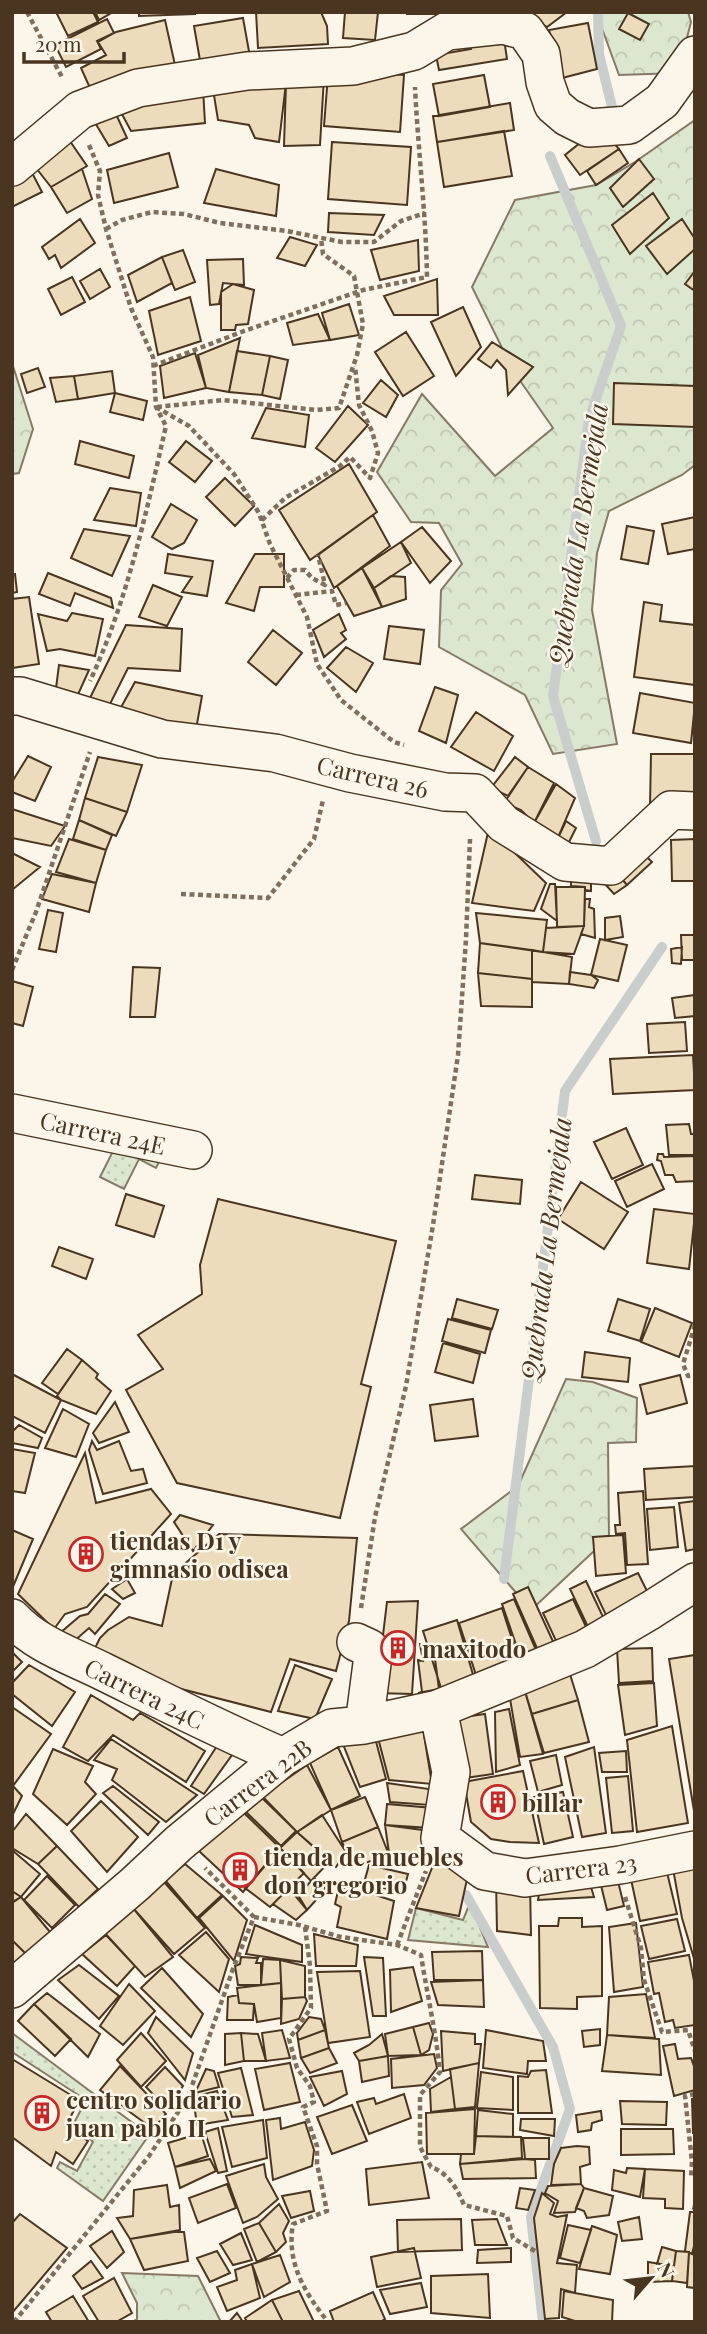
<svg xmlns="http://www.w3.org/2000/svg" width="707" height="2334" font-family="'Playfair Display',serif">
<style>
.grass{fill:url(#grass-dots);stroke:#887966;stroke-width:2}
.forest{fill:url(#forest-crowns);stroke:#887966;stroke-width:2}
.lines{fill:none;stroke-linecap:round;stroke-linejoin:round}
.stream{stroke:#c9cecd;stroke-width:10}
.building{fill:#ecdcbc;stroke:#4a3520;stroke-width:2}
.minor-casing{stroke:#4a3520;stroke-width:40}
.path{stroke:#7f6f5c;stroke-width:4.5;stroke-dasharray:5 3.5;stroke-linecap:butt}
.minor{stroke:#fbf6e9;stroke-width:37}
.labels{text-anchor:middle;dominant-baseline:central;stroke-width:5;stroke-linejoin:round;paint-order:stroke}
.street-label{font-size:24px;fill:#4a3520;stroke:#fbf6e9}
.poi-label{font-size:24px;font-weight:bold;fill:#4a3520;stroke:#fbf6e9;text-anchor:start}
.water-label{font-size:26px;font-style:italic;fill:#4a3520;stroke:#fbf6e9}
</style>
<defs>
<pattern id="grass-dots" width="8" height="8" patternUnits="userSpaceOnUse" patternTransform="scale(1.75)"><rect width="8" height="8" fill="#dce7d0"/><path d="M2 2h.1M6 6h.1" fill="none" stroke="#bec7b2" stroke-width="1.8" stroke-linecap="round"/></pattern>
<pattern id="forest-crowns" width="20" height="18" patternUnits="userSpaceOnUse" patternTransform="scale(1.75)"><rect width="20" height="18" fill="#dce7d0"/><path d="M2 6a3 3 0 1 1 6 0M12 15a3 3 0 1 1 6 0" fill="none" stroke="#bec7b2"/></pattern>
</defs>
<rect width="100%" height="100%" fill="#fbf6e9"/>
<path class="grass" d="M124 1129 165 1150 156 1168 139 1159 124 1189 100 1177Z
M470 1903 488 1947 408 1940 416 1908 463 1920Z
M12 2033 149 2135 103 2201 57 2168 60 2162 77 2171 93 2142 74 2123 86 2100 12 2052Z"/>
<path class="forest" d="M596 12H688L691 22 678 73 619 75Z
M695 120V465L682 475 609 511 597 553 592 610 617 744 553 754 525 695 439 647 441 590 462 564 439 523 411 522 377 472 422 394 495 476 553 428 514 372 472 287 515 200 596 185 635 162Z
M12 363 33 429 19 473 12 474Z
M566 1379 593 1382 637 1398 636 1442 608 1443 609 1537 531 1610 461 1529 518 1486Z
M122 2273 198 2276 221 2322H132L137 2319V2303Z"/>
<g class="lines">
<path class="stream" d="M598 12 599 54 615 119
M550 156 621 326 589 419 553 696 596 841
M504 1579 565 1091 662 947
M466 1895 553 2047 570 2109 531 2217 543 2322"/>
</g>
<path class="building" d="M56 12H93L98 22 68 36Z
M95 12H113L99 20Z
M139 12H195V14L139 16Z
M256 12H321L327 26 328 44 258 48Z
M345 12H378L375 40 343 38Z
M407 12H453V14H407Z
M500 12H567L547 27 527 15Z
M628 13 649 24 640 40 619 29Z
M243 18 250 57 201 66 194 26Z
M107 19 114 33 97 41 101 49 66 67 55 45Z
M165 20 175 65 90 88 81 68 106 55 98 42 116 32Z
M588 23 597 69 562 78 549 30Z
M503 32 507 59 439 70 436 55 471 49 469 37Z
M347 71 404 75 400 132 324 126 328 75Z
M484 75 490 107 439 116 433 84Z
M324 77 320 145 284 146 286 83Z
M212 83H286L279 142 255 138 249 125 218 120Z
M203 89 205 123 131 131 117 105Z
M510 103 514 130 437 142 433 116Z
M115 112 127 138 109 146 94 121Z
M600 127 619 149 580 175 565 155Z
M63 131 87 166 51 187 29 159Z
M504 131 512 176 444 187 437 142Z
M332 142 411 147 407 205 328 199Z
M619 149 628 163 596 185 587 171Z
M169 153 178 187 114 203 107 170Z
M639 159 654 179 623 207 610 188Z
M29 167 42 192 12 207V176Z
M82 169 92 199 67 213 51 187Z
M216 169 279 185 276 216 204 203Z
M653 193 669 218 630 254 612 225Z
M329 213 384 215 374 235 328 232Z
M80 219 95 243 61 268 55 255 49 259 42 247Z
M682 219 695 239V249L667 274 646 246Z
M290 237 317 245 305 266 277 258Z
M418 240 419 271 380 280 371 250Z
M183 250 195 282 175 290 162 257Z
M162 257 172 283 137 302 128 275Z
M243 259 244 285 223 283 219 304 210 305 207 260Z
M100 269 110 287 90 299 80 281Z
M695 271V291L685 284Z
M72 277 85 302 61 315 48 289Z
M437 279 438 315H394L384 296Z
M233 284 254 290 248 324 236 325 235 330H221V292Z
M190 297 201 341 158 355 149 311Z
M349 304 359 335 330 340 322 313Z
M463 307 481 347 456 376 431 322Z
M318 314 330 340 293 345 287 323Z
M406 332 434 376 403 396 375 352Z
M240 338 229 392 206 388 198 355Z
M492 342 533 367 508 395 506 370 497 360 491 368 478 359Z
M237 351 270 356 262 395 229 392Z
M195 353 206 388 164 398 160 366Z
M270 356 288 360 280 399 262 395Z
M38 368 45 387 27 393 21 374Z
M112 371 115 393 78 399 74 376Z
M74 376 78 399 56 402 50 378Z
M381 380 398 395 386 417 363 403Z
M614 383 695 386V427L613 424Z
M115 393 147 401 143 420 110 412Z
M348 406 368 425 335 462 316 448Z
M266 408 309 415 305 447 252 438Z
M80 441 134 456 129 478 75 464Z
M186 441 212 461 195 482 169 462Z
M349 464 377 512 310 560 279 510Z
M225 478 254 506 235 526 206 497Z
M110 488 141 493 136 526 94 520Z
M171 504 197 520 184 543 172 549 152 537Z
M373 515 390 546 334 588 318 555Z
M695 517V549L668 554 662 524Z
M627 526 654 531 648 564 621 559Z
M422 527 451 561 430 583 401 542Z
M84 529 130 536 112 576 71 558Z
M401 542 411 563 374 588 362 568Z
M168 554 213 561 207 596 182 592 192 577 165 573Z
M255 554H284V587H260L254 611 226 603Z
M362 568 382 607 354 616 337 586Z
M48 573 111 598 113 608 75 593 70 606 39 594Z
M15 574 17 592 12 593V575Z
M391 576 405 577 406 599 382 607 374 588Z
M153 585 182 597 167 626 139 617Z
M29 597 39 664 12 668V599Z
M644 602 662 605 660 621 695 625V685L634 677Z
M72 613 103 619 95 656 60 649 47 651 38 614 67 621Z
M339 614 346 630 341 633 346 639 324 657 313 630Z
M126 625 182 629 180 671 128 668 110 704 88 702Z
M389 626 424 630 420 664 384 659Z
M273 630 302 653 276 685 248 662Z
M346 647 373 663 356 692 327 668Z
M59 665 89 670 76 699 55 696Z
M135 682 202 696 195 735 114 720Z
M435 687 458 695 446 743 419 731Z
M640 693 695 703 691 743 633 733Z
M476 712 513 736 494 771 451 747Z
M651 754H695V807L650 806Z
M28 756 51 767 35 801 12 792V782Z
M98 757 142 765 127 812 85 798Z
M515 757 528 767 508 796 491 788Z
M528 767 554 783 534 823 521 810 504 803Z
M556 784 575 798 557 840 534 823Z
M85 798 127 812 116 836 79 820Z
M12 809 65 826 51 846 12 838Z
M79 820 112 835 106 850 73 839Z
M566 821 576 828 567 846 557 840Z
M489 828 546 883 534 911 472 903Z
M69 839 106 850 96 883 56 872Z
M695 839V881H672L671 840Z
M641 851 652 862 627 885 617 873Z
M12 853 40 867 12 890Z
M617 873 627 885 614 894 605 884Z
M52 874 96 883 89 912 42 899Z
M571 878 591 881V891L585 890V887L571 886Z
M550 884H555L557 921 541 909Z
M556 887H585L584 926 557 927Z
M585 899H590L589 907 594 909 595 938 581 934 584 926Z
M48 910 63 913 56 952 39 949Z
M476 913 547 920 543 952 480 943Z
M620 916 623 937 605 940V918Z
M584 926 574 954 543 952 546 928Z
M681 935H695V960H682Z
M600 939 627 945 618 981 591 975Z
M480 943 532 950V979L478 973Z
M682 947 681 964 672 963 671 949Z
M532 950 572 957 569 984 532 982Z
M133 967 160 968 155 1017H130Z
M570 972 591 975 598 980 594 988 569 984Z
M478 973 532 979V1007L481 1006Z
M12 981 33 987 23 1026 12 1023Z
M695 995V1016L675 1018 672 998Z
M685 1022 687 1051 649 1053 647 1024Z
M693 1055 695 1090 613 1094 610 1059Z
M689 1124 691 1134H695V1155H669L666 1125Z
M626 1128 643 1165 612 1179 594 1142Z
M658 1154H663L664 1157 695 1156V1181L676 1182 673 1175H665L661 1161 657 1160Z
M652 1164 664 1189 627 1207 615 1181Z
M475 1175 522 1180 520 1204 472 1199Z
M581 1182 628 1212 604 1249 558 1219Z
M126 1194 164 1206 154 1237 116 1225Z
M218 1199 396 1241 361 1384 371 1387 340 1518 177 1483 126 1390 163 1369 138 1335 202 1294 200 1265Z
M654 1209 695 1214 689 1269 647 1263Z
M59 1247 93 1259 86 1279 52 1266Z
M457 1299 498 1310 492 1329 452 1318Z
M618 1299 650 1309 640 1341 608 1331Z
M655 1308 692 1323 679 1357 641 1342Z
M448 1319 491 1330 485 1353 442 1341Z
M443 1343 480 1354 473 1383 435 1372Z
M67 1349 82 1360 58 1394 42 1383Z
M585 1352 630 1358 628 1382 582 1377Z
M82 1360 98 1374 96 1378 111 1391 96 1414 61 1400 57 1396Z
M12 1374 61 1400 45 1433 12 1416Z
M680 1375 687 1403 647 1414 640 1385Z
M473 1399 478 1436 435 1441 430 1405Z
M115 1402 129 1432 99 1443 93 1433Z
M63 1409 89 1424 76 1457 45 1448Z
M19 1425 42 1438 38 1448 12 1443V1432Z
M92 1441 97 1450 119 1441 131 1471 143 1469 147 1483 103 1494 89 1450Z
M12 1449 35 1453 25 1493 12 1491Z
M85 1453 96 1503 151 1489 171 1514 87 1607 65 1614 54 1629 18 1594Z
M695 1466V1497L646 1500 644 1469Z
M643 1491 648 1564 627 1565 625 1533 616 1534 615 1525H620L618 1493Z
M695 1501V1549L686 1551 679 1503Z
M674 1507 678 1547 650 1550 647 1509Z
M180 1515 213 1525 193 1551 174 1522Z
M12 1530 33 1539 12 1589Z
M219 1534 357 1538 349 1621 336 1671 290 1659 271 1712 150 1681 91 1656 100 1638 108 1630 129 1617 162 1626 173 1574Z
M623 1535 626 1573 596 1576 593 1537Z
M638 1573 649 1595 606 1615 595 1592Z
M127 1579 135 1593 123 1599 112 1589Z
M586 1581 605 1621 589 1629 570 1589Z
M528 1587 556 1648 540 1655 513 1594Z
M105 1594 120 1604 95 1634 89 1628 72 1643 60 1633 80 1616 88 1614Z
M514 1599 539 1657 522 1662 502 1604Z
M573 1599 588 1631 558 1645 543 1613Z
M418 1601 412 1694 376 1693 387 1602Z
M502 1608 519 1661 476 1675 459 1623Z
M457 1620 474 1678 441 1688 423 1631Z
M420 1644H433L439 1689 418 1693 422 1692 418 1660 423 1661Z
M652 1648 653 1681 619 1683 617 1649Z
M12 1652 22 1662 12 1672Z
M695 1655V1817L669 1659Z
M29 1665 75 1692 52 1726 12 1694V1683Z
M295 1665 332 1679 315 1719 278 1711Z
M569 1671 578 1700 532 1714 524 1688Z
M654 1683 657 1726 625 1735 618 1685Z
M524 1688 543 1754 520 1757 509 1693Z
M91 1695 133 1720 140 1713 205 1751 186 1782 113 1735 88 1761 63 1747Z
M578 1700 589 1742 544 1753 532 1714Z
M12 1707 51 1734 13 1786 22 1796 12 1816Z
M509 1709 520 1765 496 1772 495 1712Z
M485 1714 493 1774 465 1778 457 1718Z
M672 1726 688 1823 637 1832 627 1740Z
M423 1729 432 1784 389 1780 377 1734Z
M374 1734 386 1779 360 1787 343 1744Z
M111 1739 197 1795 166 1822 112 1780 117 1769 94 1760Z
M217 1746 232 1755 204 1794 191 1786Z
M338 1747 360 1796 331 1810 310 1763Z
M594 1747 606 1833 582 1837 565 1757Z
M53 1749 93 1766 85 1782 96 1794 67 1825 33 1794Z
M626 1751 627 1772H602L599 1753Z
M556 1755 562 1785 538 1792 530 1761Z
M307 1765 331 1810 297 1832 262 1796Z
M523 1771 539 1843 510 1842 491 1839 471 1822 464 1782Z
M628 1776 633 1831 612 1833 606 1778Z
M387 1783 429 1789 430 1805 390 1802Z
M113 1786 159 1822 148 1835 103 1793Z
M563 1792 573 1837 544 1844 534 1797Z
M259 1795 296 1831 281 1846 243 1809Z
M365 1797 378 1827 342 1842 331 1810Z
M101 1801 138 1837 107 1872 71 1831Z
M387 1804 433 1808 431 1828 385 1825Z
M242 1811 280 1848 243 1892 199 1851Z
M26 1814 57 1846 38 1864 12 1848V1832Z
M322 1815 346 1852 336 1867 297 1832Z
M385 1825 430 1831 431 1853 390 1860Z
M378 1827 389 1855 353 1867 342 1842Z
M297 1832 330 1861 311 1881 280 1848Z
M57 1846 98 1889 79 1907 38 1864Z
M280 1848 304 1873 270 1907 245 1888Z
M440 1848 469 1870 459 1916 416 1908Z
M12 1850 40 1874 21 1897 12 1891Z
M695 1863V1962L682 1918 673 1869Z
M185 1864 222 1895 197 1918 165 1880Z
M665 1864 677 1914 640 1921 629 1870Z
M369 1865 408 1874 403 1893 364 1883Z
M615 1869 624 1906 607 1910 598 1873Z
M47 1876 75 1905 52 1928 24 1900Z
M588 1877 594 1897 538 1900 541 1882Z
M314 1878 326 1889 307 1910 298 1895Z
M496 1880 530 1885 531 1935 497 1931Z
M164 1882 205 1928 174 1954 133 1908Z
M339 1887 363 1891 394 1901 387 1939 337 1927 341 1907 335 1904Z
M289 1888 307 1910 296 1920 273 1904Z
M12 1891 21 1897 12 1902Z
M223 1896 247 1920 234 1961 199 1918Z
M21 1897 50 1932 26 1954 12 1940V1903Z
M133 1908 173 1957 145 1977 103 1931Z
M559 1918H582V1927L602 1926V1996L577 1997V2009L540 2008 539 1926H558Z
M677 1919 685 1951 649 1959 641 1926Z
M636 1923 643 1987 614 1992 609 1927Z
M255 1925 302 1945V1962L246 1954Z
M206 1932 229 1959 219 1992 179 1955Z
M314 1934 358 1945 356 1966H316Z
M106 1935 135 1966 117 1986 82 1954Z
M12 1940 26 1954 12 1965Z
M482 1951 483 1980H434L432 1952Z
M689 1955 695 1986V2025L675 2028 673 2020 665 2022 659 1993 654 1994 648 1962Z
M241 1957 258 1958 256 1963H261V1985H238L235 1966 240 1964Z
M364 1957 383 1958 386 2016H373Z
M263 1959 280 1960 281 1983 261 1985Z
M280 1960 305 1966V1997L282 1999Z
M79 1965 119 1996 99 2019 58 1980Z
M413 1967 422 2001 391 2012 390 1970Z
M162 1968 203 2014 191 2037 141 1988Z
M360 1971 370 2037 328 2043 317 1972Z
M483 1980 484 2007 438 2005 431 1982Z
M281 1983V2018L257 2022 254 2004 239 2003 237 1988Z
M129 1984 155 2011 123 2045 100 2026Z
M47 1993 100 2034 88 2057 34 2004Z
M646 1994 655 2038 607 2035 609 1997Z
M238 1995 239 2003 254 2004 253 2020H227L228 1997Z
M305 1997 307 2001 299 2019 281 2024 282 1999Z
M34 2004 71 2039 55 2056 18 2021Z
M156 2017 193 2053 185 2080 148 2033Z
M309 2017 321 2019 325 2030 298 2040 297 2033Z
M429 2023 433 2034 429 2050 421 2055 413 2027Z
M413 2027 421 2055 388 2056 385 2034Z
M600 2029V2045L584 2047 582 2031Z
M282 2030 290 2058 266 2061 262 2033Z
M325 2030 329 2048 301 2058 298 2040Z
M486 2030 543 2041 546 2061H528L527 2074 483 2068Z
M441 2031 475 2034V2044H481L479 2063 443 2071Z
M141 2033 166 2061 141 2087 117 2060Z
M241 2033 258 2034 266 2061H244Z
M241 2033 244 2061 225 2065V2034Z
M382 2034 388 2056 359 2061 354 2053 369 2045Z
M607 2035 659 2039 661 2075 602 2071Z
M675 2044 678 2059 691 2058 695 2069V2090L674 2096 663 2046Z
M329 2048 337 2063 310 2073 301 2058Z
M434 2054 437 2068 424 2085 392 2088 391 2059Z
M388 2056 389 2076 362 2082 359 2061Z
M12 2059 79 2100 66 2126 88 2141 73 2164 56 2152 51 2166 12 2137Z
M290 2063 300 2102 264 2110 255 2069Z
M479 2063 475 2107 455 2109 450 2069Z
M120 2066 166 2114 153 2129 100 2090Z
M165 2067 183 2086 168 2110 146 2087Z
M241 2068 253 2115 232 2117 218 2073Z
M206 2069 214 2071 219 2087 195 2093Z
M546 2070 552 2113H518V2076L528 2077 531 2071Z
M342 2071 347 2094 324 2106 310 2077Z
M481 2072 513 2077V2110L477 2108Z
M451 2077 455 2109 431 2112 430 2089Z
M217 2091 228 2120 197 2125 193 2097Z
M404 2094 411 2118 369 2134 357 2102 374 2098 376 2104Z
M695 2098V2133H693L692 2099Z
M620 2101 667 2102 666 2125 622 2124Z
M352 2105 367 2141 332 2154 317 2117Z
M475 2109 474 2154H427L426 2113Z
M478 2110 513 2114V2137L476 2136Z
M601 2111 602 2120 592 2123 591 2130 578 2132 576 2115Z
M280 2118 281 2129 305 2122 314 2150 312 2166 273 2180 266 2120Z
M521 2119H555L554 2136 520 2130Z
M263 2120 267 2158 232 2167 222 2127Z
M218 2128 227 2171 218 2173 205 2132Z
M621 2129H673L674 2154 621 2155Z
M201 2133 208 2156 175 2167 168 2143Z
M476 2136 521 2137 522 2158 460 2164 461 2154H474Z
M523 2138H549V2159H525Z
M577 2146 589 2147 590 2164 580 2167 581 2184 551 2185 554 2164 561 2148Z
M210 2159 216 2171 180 2188 175 2167Z
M525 2159 535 2160 536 2178 463 2179 460 2164Z
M422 2162 429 2198 369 2205 366 2169Z
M264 2164 266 2177 278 2199 257 2217 243 2223 226 2176Z
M627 2168 645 2169 640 2197 612 2190 614 2170 626 2173Z
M645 2169 684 2171 683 2209 665 2208V2199L643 2198Z
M227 2184 236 2208 198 2223 189 2198Z
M581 2184 584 2188 575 2212 554 2213 558 2201 545 2193 548 2186Z
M167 2185 170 2207 179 2205 180 2230 130 2239 117 2218 133 2216 134 2190Z
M520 2188 535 2190 528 2210 516 2208Z
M584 2188 613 2196 609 2215 587 2218 584 2211 576 2208Z
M310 2191 314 2211 291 2218 282 2196Z
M542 2193 554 2203 550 2214 557 2217 567 2215 557 2263 577 2265 575 2293 561 2289 559 2318 545 2319 534 2218Z
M279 2204 289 2221 283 2233 286 2242 276 2252 259 2223Z
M690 2212H695V2242L692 2254 685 2251Z
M20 2214 67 2248 12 2313V2223Z
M639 2217 642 2239 622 2241 618 2222Z
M461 2219 462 2250 398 2252 397 2220Z
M497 2219 507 2245H475L472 2220Z
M259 2223 276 2252 257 2262 244 2229Z
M568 2225 591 2230 580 2263 560 2258Z
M592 2226 617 2235 610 2274 579 2269Z
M112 2231 124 2252 107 2268 90 2246Z
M174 2232H184L188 2261 144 2270 130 2239Z
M241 2233 252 2260 233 2265 220 2244Z
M662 2247 676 2251 674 2266 657 2264Z
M414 2248 421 2278 377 2287 371 2257Z
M511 2248V2262L477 2263 478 2250Z
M217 2251 230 2273 210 2282 197 2258Z
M676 2251 689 2252 687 2283 672 2281Z
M689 2253 695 2254V2288L687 2287Z
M280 2255 290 2282 264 2297 252 2264Z
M91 2261 103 2278 82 2289 73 2276Z
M648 2262 674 2266 672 2281 648 2282Z
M252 2264 260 2298 227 2311 217 2287 237 2280 235 2270Z
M488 2274 490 2318 431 2313V2276Z
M114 2278 132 2313 116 2322H99L83 2296Z
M421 2283 427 2307 390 2314 380 2290Z
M299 2291 314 2322H283L272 2300Z
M564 2291 613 2300 612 2322H578L562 2317Z
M373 2292 385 2319 380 2322H334L330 2311Z
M73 2296 89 2322H52L46 2312Z
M272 2300 283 2322H247L245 2318Z
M237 2313 243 2322H229Z"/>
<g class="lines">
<g class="minor-casing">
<path id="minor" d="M12 167 80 110 138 88 247 71 353 66 414 51 447 31 503 25 525 31 541 54 545 82 553 105 567 117 589 128 629 125 662 101 695 55
M12 696H20L162 739 275 753 350 773 445 792 475 793 504 824 565 862 611 866 671 810 695 811
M12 1113 193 1150
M12 1618C37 1645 72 1656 104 1672 163 1701 222 1731 283 1757
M356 1642 369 1648 373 1656 364 1725
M438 1709 451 1772 440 1838 485 1871 525 1878 620 1865 695 1850
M12 1989 135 1884 179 1843 283 1757 332 1728 364 1725 438 1709 585 1649 651 1610 695 1582"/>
</g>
<path class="path" d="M27 12 63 79
M89 145 100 171 98 195 106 229 131 308 153 357 156 407 166 426C146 513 128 599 90 681
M106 229 122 220 152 212 184 214 220 223 287 231 342 242H374L401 221 425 213
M153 366 244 331 363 290 427 277C426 213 418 150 415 87
M156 407 189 426 234 474 259 513 270 544 307 617 317 664 341 700 394 742 404 745
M157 407 223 400 316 410 339 408 357 355 363 324 354 276 323 254 321 238
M262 520 285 498 340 466 350 457 370 478 378 453 372 431 359 405 355 366
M287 578 294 570H305L312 578 325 585 318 555
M296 595 332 591 336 605 346 603
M181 894 268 898 314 839 323 800
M12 970 36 912 90 752
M695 1325 683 1364 688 1376 695 1375
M361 1608 375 1517 406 1386 433 1225 458 1055 466 939 470 839
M625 1897 641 1948 644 1980 662 2032 688 2030 695 2051
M254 1917 299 1925 341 1937 397 1945 421 1955C427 1994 436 2032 440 2072L420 2095V2147L431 2167C448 2173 457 2188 464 2205L507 2216 513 2238 535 2251
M305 1927 310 1966 311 2008 289 2039 297 2068 310 2086 314 2102 303 2107 317 2146V2164L327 2211 293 2224C286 2263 305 2293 328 2322
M397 1945 426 1871
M695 2094 685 2096 692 2162 691 2176H695
M694 2210 695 2205
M14 2322 149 2156 188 2097 233 1969 254 1917 205 1868"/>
<use href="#minor" class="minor"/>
</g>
<defs>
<g id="building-ring" transform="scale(1.75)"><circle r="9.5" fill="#fbf6e9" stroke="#c62828" stroke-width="1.5"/><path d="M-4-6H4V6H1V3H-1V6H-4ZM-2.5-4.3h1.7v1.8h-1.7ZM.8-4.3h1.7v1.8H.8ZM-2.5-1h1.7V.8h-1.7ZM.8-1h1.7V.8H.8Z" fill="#c62828"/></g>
</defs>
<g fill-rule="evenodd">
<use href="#building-ring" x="86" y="1554"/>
<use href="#building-ring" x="398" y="1648"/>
<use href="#building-ring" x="498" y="1802"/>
<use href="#building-ring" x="240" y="1870"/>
<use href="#building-ring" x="42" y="2113"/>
</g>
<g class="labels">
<g class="street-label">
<text transform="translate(373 776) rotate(13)">Carrera 26</text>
<text transform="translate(103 1132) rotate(12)">Carrera 24E</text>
<text transform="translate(145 1693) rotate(26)">Carrera 24C</text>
<text transform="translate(257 1782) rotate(-37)">Carrera 22B</text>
<text transform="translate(581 1868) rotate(-7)">Carrera 23</text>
</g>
<g class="poi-label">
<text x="110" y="1540">tiendas D1 y<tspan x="110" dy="28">gimnasio odisea</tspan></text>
<text x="422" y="1648">maxitodo</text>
<text x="522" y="1802">billar</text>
<text x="264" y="1856">tienda de muebles<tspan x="264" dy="28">don gregorio</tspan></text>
<text x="66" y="2099">centro solidario<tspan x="66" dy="28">juan pablo II</tspan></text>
</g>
<g class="water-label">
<text transform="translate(577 534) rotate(-81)">Quebrada La Bermejala</text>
<text transform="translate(545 1249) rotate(-83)">Quebrada La Bermejala</text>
</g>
</g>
<rect width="707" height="2334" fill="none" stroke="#4a3520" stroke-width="28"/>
<g transform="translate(651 2278) rotate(62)" stroke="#fbf6e9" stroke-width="5" paint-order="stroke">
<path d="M0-5L12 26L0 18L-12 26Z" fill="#4a3520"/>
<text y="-10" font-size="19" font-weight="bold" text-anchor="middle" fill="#4a3520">N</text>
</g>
<path d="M24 52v10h100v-10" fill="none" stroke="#4a3520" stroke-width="3.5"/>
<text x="35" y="52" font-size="21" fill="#4a3520" stroke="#fbf6e9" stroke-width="5" paint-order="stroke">20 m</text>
</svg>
